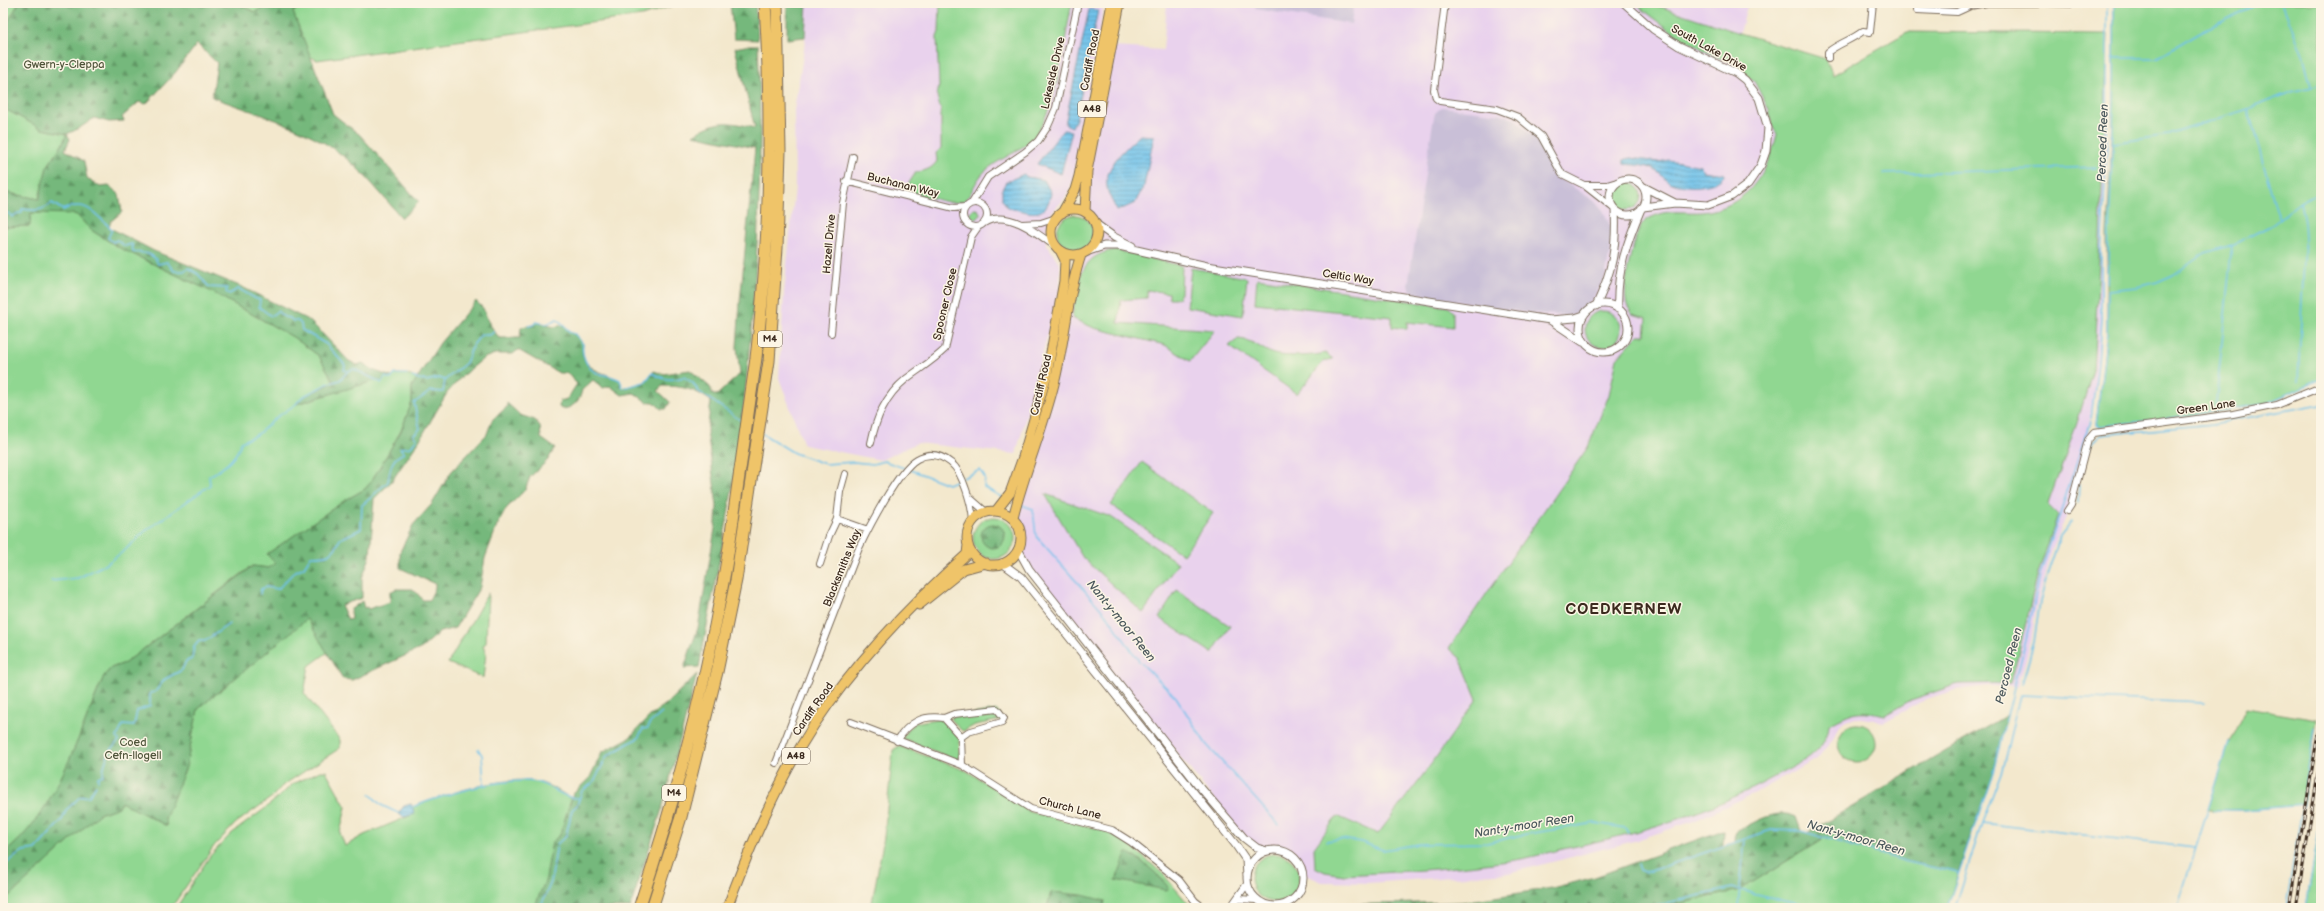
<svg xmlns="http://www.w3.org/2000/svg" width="2324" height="911" font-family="'Balsamiq Sans',sans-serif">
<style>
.built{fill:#e9d2ed}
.industrial{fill:#c9bfd7}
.green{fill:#90d791;stroke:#668058;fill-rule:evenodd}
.forest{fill:url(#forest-firs);stroke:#58714c}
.water{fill:url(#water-rules);stroke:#557684}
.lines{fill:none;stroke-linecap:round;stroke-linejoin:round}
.stream{stroke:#6fc2eb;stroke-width:1.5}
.minor-casing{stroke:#7b6c5b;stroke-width:8}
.tertiary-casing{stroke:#7b6c5b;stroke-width:9}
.primary-casing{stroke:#7b6c5b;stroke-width:11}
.motorway-casing{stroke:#7b6c5b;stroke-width:13}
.minor{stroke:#fff;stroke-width:6}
.tertiary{stroke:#fff;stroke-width:7}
.primary{stroke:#efc469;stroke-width:9}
.motorway{stroke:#efc469;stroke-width:11}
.rail-casing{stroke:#3b2a1e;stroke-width:3}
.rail{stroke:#fcf5e5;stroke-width:1.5;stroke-dasharray:4.5;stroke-linecap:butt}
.labels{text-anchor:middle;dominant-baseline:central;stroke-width:3;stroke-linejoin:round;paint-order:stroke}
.shield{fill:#fcf5e5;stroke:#75675a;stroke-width:1}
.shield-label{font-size:10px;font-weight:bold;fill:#3b2a1e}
.street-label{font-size:11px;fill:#3b2a1e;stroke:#fcf5e5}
.park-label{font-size:11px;fill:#50553b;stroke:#fcf5e5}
.water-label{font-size:12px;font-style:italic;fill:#4b585c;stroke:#fcf5e5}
.district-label{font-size:15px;font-weight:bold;letter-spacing:1px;fill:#3b2a1e;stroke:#fcf5e5}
</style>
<defs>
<pattern id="forest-firs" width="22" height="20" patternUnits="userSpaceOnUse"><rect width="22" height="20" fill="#74b87b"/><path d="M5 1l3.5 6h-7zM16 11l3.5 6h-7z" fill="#609664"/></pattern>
<pattern id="water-rules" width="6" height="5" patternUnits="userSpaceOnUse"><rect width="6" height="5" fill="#6fc2eb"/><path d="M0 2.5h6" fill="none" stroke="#5c9ebe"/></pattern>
</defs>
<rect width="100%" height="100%" fill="#fcf5e5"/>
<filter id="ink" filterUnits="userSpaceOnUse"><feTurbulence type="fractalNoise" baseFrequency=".025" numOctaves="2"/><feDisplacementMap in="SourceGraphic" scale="8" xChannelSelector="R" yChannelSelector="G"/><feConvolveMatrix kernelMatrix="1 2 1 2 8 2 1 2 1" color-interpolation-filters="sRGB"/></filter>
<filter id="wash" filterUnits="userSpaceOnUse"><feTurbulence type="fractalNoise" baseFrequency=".012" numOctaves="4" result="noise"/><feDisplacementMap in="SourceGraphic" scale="16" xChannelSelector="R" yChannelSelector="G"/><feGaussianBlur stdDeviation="0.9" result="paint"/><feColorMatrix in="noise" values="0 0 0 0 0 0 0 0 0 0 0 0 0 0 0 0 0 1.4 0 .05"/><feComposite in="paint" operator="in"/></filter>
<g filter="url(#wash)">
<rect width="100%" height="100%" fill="#f3e8cd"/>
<path class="built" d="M807 3H1104L1086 106 1079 127 1074 177 1066 197 1052 212 1047 224 1046 243 1060 264V288L1016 454 917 443 881 460 804 445 779 378 784 293 795 187 794 110 805 44Z
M1167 3H1748L1740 33 1826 59 1833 75 1907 32 2108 34 2107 143 2101 256V319L2095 392 2087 428 2091 435 2066 517 2049 558 2036 609 2031 641 2018 687 1989 686 1956 690 1926 699 1884 722 1857 717 1846 720 1839 725 1833 739 1817 759 1757 792 1694 821 1634 841 1509 873 1368 883 1322 882 1304 874 1300 864 1292 855 1283 851H1267L1251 845 1050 596 1018 549 1021 535 1018 526 1013 518 1041 432 1081 255 1091 249 1098 235 1096 224 1085 211V188L1113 47 1163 50Z"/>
<path class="industrial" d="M1256 3H1354L1351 24 1255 9Z
M1442 107 1501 114 1516 120 1539 142 1552 170 1560 179 1593 200 1603 210 1612 230 1610 250 1605 278 1587 307 1577 313 1566 316 1522 312 1415 293 1411 290 1408 286 1433 122 1435 113Z"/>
<path class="green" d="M3 3H19L3 30Z
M236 3H273L255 12Z
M305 3H681L642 16 317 60 309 56 293 12Z
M940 3H1072C1064 40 1057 112 1032 139 1018 153 998 159 984 172 966 192 974 209 939 200 931 197 913 196 909 188V183L916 172C925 171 932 169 937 161L936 153 941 148V111L937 96 939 86 937 37 939 32Z
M1634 3H1649L1740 33 1826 59 1833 75 1907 32 2108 34 2098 284 2093 370 2077 423 2048 504 2058 514 2038 574 2011 683 1958 684 1911 700 1885 715C1857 709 1854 711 1829 724 1828 752 1798 764 1776 776 1707 814 1640 833 1563 849 1543 854 1522 860 1501 862 1449 869 1397 872 1344 875L1325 872 1315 867 1314 848 1337 816 1378 834 1435 759 1477 699 1460 658 1449 648 1588 447 1609 395 1617 358 1638 335H1645L1647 318 1632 314C1630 310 1626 305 1626 300 1623 284 1633 232 1645 221 1648 218 1655 216 1659 214 1672 210 1689 213 1702 212 1746 208 1768 173 1777 134L1772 126 1769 110 1754 81 1733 63 1717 57 1678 36Z
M2114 3H2321V379L2265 404 2156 420 2100 426 2096 424 2107 332V232L2114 100Z
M3 108 42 129 67 134 62 145 47 167 39 199 3 192Z
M1613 196a14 14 0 1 1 28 0a14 14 0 1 1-28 0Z
M970 214a5 5 0 1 1 10 0a5 5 0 1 1-10 0Z
M31 213H73L77 215 91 230 118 247 212 292 293 337 319 356 334 382 302 397 297 404 385 377 391 378 395 374H407L417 379 412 386V402L401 431 371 482 365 489 344 501 267 554 275 563 269 568 252 566 125 663 111 668 104 676C78 735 56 815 3 854V227L29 226Z
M1057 233a18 18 0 1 1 36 0a18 18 0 1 1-36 0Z
M1115 250 1182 266 1181 293 1178 298H1169V293L1147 290V298L1121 300 1118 323 1215 330 1190 361 1165 345 1094 328 1072 318C1077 287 1077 255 1115 250Z
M1191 268 1247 278 1243 316 1187 307Z
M1257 278 1448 307 1453 312V327L1407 322V329L1392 327V317L1255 303Z
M1585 329a18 18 0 1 1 36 0a18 18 0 1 1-36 0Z
M1238 339C1252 340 1257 346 1269 352 1278 358 1315 356 1325 353L1333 359 1324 361 1297 394 1229 346Z
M1142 462 1213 513 1183 555 1111 505Z
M1045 494 1111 517 1178 563 1143 613 1083 558Z
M973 538a21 21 0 1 1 42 0a21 21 0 1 1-42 0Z
M1177 590 1230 626 1212 653 1159 618Z
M488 593 486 643 483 646 486 654 483 678 448 663Z
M307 618 328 652 309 666 304 693 340 740V748L282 786 272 797 236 823 214 846 171 908H3V899L12 894 99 814 119 807 121 802 167 826 165 819 187 761 198 709Z
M2246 708 2317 720 2303 805 2244 810H2208L2229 743Z
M996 710 1000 713 1001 720 975 725 964 731 961 730 951 719 952 717Z
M940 718 960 739 959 761 902 738 914 723Z
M1838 743a19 19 0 1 1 38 0a19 19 0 1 1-38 0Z
M899 746 967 771 1030 812 1107 831 1125 841 1163 874 1192 908H1103L1105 901 1051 892 1047 908H871L884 837 893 750ZM1127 853 1139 859 1165 882 1134 883 1116 880Z
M320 771H326L346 807 340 833 345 846 364 835 414 814 412 807C443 795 506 774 538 782 549 785 562 792 571 799L560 835 552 842 546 879 534 908H176L210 856 231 834 267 807 293 784Z
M2321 817V908H2306Z
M1824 838 1908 862 1958 873 1947 908H1660L1740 890Z
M1251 878a24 24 0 1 1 48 0a24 24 0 1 1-48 0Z"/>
<path class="forest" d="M19 3H236L255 12 273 3H305L293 12 333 114 360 135 419 202 402 218C382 196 362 169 338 152 301 125 254 113 212 97L217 63 197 44 175 73 146 104 139 102 122 117 124 121 109 122 94 118C86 124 77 130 67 134L70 139 65 150 84 161 87 178 100 187 109 186 119 194 122 212 111 221 109 227 112 229 154 251 242 287 310 321 349 361 357 365 363 363 370 369 392 377 391 379 385 377 382 383 378 380 296 404 302 397 334 382 319 356 293 337 212 292 118 247 91 230 77 215 73 214 31 213 30 226 3 227V192L39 199 47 167 62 145 67 134 42 129 3 108V30Z
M730 3H755L758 40 734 39Z
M787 3H807L805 37 787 39Z
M750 45H758C764 173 756 301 741 428 731 509 714 588 699 667L684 668 698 628 716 523 717 506 707 431 711 401C695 389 682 386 662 386L658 391 670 402 666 409H661L654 402H647L634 393 622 395 610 386 603 388 593 380 582 390C580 401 572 409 561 409L559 407 560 401 567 399 577 384 567 373H559L518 350 513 354H495L484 358 462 376 447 393 419 441 391 482 374 499 370 557 362 578V598L341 605 348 620 351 619 350 610 362 601 364 608 367 607 368 609 390 602V592L396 589H413L423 600H429L435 588V584L400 568V552L413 525 432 504 451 472 487 434 492 420 507 407V403L520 415 535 420 540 426 541 438 555 448 547 461 530 477 525 490 506 509 497 526 485 558 480 587 455 628 440 632 422 648 352 680 343 679 307 619 198 709 186 767 165 819 167 826 121 802 119 807 99 814 12 894 3 899V854C56 814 78 735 104 676L111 668 125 663 253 566 269 568 275 563 267 554 344 501 365 489 371 482 401 431 412 402V386L440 343 476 301 483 308 489 323 499 338H520L521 327 533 325 536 322 554 327 564 325 569 332 575 334 583 344C578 370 604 372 620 380L623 388 645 382 654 371 663 374 690 370 710 387 713 395H717L740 374 737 347 740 302 755 148 693 135C718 119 727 121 755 128L735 48Z
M981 536a12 12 0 1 1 24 0a12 12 0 1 1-24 0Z
M697 674 662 809 630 908H534L546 879 552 842 560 835 573 794 590 777 602 752 629 738 651 715 666 704Z
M2007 715 1993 772 1958 873 1908 862 1824 838 1740 890 1660 908H1316L1333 905 1462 902 1552 888 1595 877 1718 832 1724 831 1723 846 1735 842 1734 837 1736 832C1753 823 1777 807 1796 817L1801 831 1807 833Z
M1127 852C1142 861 1158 873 1168 887L1166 890 1116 880Z
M1051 892 1082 895 1105 901 1103 908H1047Z"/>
<path class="water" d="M1089 9 1098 10 1076 119 1072 127 1065 124Z
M1063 130 1072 131 1061 174 1037 164Z
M1140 135 1154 136 1144 186 1135 203 1117 211C1114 204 1108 195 1107 187 1104 166 1127 147 1140 135Z
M1630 158 1658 162 1669 160 1701 166 1702 171 1725 174C1718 189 1681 189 1668 181 1662 176 1658 171 1651 168 1644 165 1632 165 1624 164V160Z
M1024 174 1027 177 1044 180 1051 193C1046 222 1028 211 1008 208L1002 199V189L1006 182Z
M411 804 415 814 404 817 398 814 404 806Z"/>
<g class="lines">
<path class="stream" d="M2282 3 2303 55 2311 86
M2113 58H2156L2200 32 2259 3
M2248 109 2276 209 2280 218
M2113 143 2168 135 2248 109 2291 92 2321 85
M1883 174 2097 167
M2321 192 2300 203 2272 225 2232 245 2205 253 2173 275 2157 282 2138 287 2108 290 2107 332 2096 424 2100 426 2156 420 2265 404 2321 379
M3 214 9 213 12 217 18 213H22V209C33 211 43 211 52 203L63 210C87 198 95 215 112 229L108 238 113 242 117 240 125 246 132 244 133 252C143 253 154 252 158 264L167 262 174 271H184L188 268 198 274 209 287 227 288 226 292 229 294 238 289C247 292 251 298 260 300L259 307 271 316 277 311 284 317 290 318 293 321H298L301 324 302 330 326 344 345 365 344 370 348 371
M2107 283 2114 100V3
M528 326 533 325 536 322 547 324 557 319 564 325 569 332 575 334 583 344C581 353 586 367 595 372 603 375 612 376 620 380L623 388 645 382 652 373C664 380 671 381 684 377L693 383 698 391 743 422
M412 377 426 381 439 378 445 380 466 363 473 345 481 335H490L495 331
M2298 382 2305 238 2304 222 2300 203
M2215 412 2232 245
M763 434 794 453 825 464 854 462 873 464 884 461 904 468
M2087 454 2092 443 2101 435 2212 424 2321 404
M908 469 948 484 960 479
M963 478 980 470 985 478 984 487 1003 498
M2078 503 2079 485
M1019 504 1033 509 1036 536 1109 618 1139 661 1176 697 1206 744 1279 825
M51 581 78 578 106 564 124 551 144 532 210 485 209 476C223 469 237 459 241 442L258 434 277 417 296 404 302 397 327 384 340 380 348 371 354 369 382 383 385 377 391 379 395 374H407
M260 594 261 589 266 587 278 589 294 572 304 567 311 556C328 556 334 555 340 539L361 529 362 505C372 498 378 489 388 482 390 469 391 458 404 453L400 448 411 447 417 439 413 435 420 429 414 403 431 391 443 392 445 380
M2022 684 2034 642 2040 602 2048 572 2060 537 2072 522
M478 749 482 755 484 786
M98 781V777L103 775C103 763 110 749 119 741L117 737 123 725 134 726 137 711 150 706V693L155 692 165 679 182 670 186 661 192 659 194 647 199 641H205L229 624
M370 794 381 805 398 813
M412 807C445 795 502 776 536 782 551 785 563 799 578 798
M2214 810H2244L2303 805
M1982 823 2195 848
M1326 841 1341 839 1361 842 1383 850 1419 844 1487 843 1521 835 1595 823 1625 828 1628 833
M1638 864 1640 870 1645 872 1651 871 1771 830 1801 831 1908 862 1958 873
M3 871 7 863 23 851 36 849 62 820 67 809 80 797 89 796 96 785
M1738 906 1745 839
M540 908 551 882 557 844 566 836 572 810 577 805 582 791 594 782 607 756 638 738 643 729 648 728 650 723 662 713
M1645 908 1732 888 1815 908
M1947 908 1993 772 2026 640 2040 575 2091 418 2098 363 2101 319V256L2107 143V3
M1955 908 1982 823 2002 770 2020 695 2204 703
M2177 908 2229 743
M2286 908 2315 727
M2306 908 2321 817"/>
</g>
</g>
<g filter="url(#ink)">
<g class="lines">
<g class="minor-casing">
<path id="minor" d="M1445 3 1434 90 1436 98 1440 101 1497 109 1518 117 1541 136 1562 174 1584 185 1612 207
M1989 3H2037
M2046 3 2077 4
M1917 10 1957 12 1970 6 1987 3
M1828 59V52C1839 43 1852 40 1863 31L1870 32 1873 3
M846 181 954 208 965 207
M1584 185H1607L1617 182
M963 215a12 12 0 1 1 24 0a12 12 0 1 1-24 0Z
M972 203 988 177 1025 152 1038 141 1048 126 1056 108 1078 3
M984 223C1007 208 1039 234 1057 248
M1022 224 1041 223 1056 218
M831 333 843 203 853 157
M871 443C876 418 885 396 906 379 919 369 933 361 945 349L971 237 978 227
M970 498 986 512
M2067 511 2071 505 2088 440 2094 433 2233 414 2277 405 2321 387
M837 519 868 530
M820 564 829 536 837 519 840 492 845 474
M944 718 954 714 997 709 1004 718 1002 722 968 732 961 737
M851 722 962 765 1031 809 1112 830 1131 842 1179 880 1195 901 1204 908
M897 741C909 722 922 715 944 718L961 737 962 765
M776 763 859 548C869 527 898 470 917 459 929 452 941 455 951 463 963 472 972 506 973 521
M1238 899 1256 900
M1230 908 1247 884"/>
</g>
<g class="tertiary-casing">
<path id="tertiary" d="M1624 3 1653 29 1679 46 1736 73 1745 80 1759 98 1768 128 1766 151 1761 165 1748 184 1732 196 1708 205 1675 203 1643 207
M1610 197a18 18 0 1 1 36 0a18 18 0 1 1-36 0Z
M1642 186 1675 203
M1096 224 1114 237 1132 246
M1086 252 1104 246H1119L1207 266 1550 320 1575 318 1584 315
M1580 328a24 24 0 1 1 48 0a24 24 0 1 1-48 0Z
M1596 306C1612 272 1617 248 1615 210
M1618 309C1616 273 1627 242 1641 209
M1550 320 1583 342
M1018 549 1029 569 1200 787 1244 838 1257 848 1267 851
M1002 563 1021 577 1235 844 1246 860 1247 876
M1247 878a28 28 0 1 1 56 0a28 28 0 1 1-56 0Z"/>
</g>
<g class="primary-casing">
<path id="primary" d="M1051 232a23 23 0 1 1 46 0a23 23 0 1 1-46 0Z
M1085 211 1087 171 1120 3
M1062 213 1075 190 1079 176 1112 3
M996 511 1010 493 1023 457 1047 374 1064 281 1065 260 1061 252
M967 538a27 27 0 1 1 54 0a27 27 0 1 1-54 0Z
M1013 518C1024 473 1043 429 1054 384 1065 341 1067 296 1081 255
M919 605 964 569 986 563
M727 908C751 844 777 782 814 725 856 662 911 604 967 554L968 545"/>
</g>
<g class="motorway-casing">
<path id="motorway" d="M639 908C675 800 705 689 724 577 731 540 735 501 741 463 746 428 751 393 756 358 770 243 772 118 765 3
M652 908 681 817 717 672 736 580 769 361 777 248 780 151 777 3"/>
</g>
<use href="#minor" class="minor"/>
<use href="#tertiary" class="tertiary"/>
<use href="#primary" class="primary"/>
<use href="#motorway" class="motorway"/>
<g class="rail-casing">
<path id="rail" d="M2289 908 2321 715
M2296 908 2321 756"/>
</g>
<use href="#rail" class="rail"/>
</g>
</g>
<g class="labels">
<g class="shield">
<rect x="1078" y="101" width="28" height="16" rx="3"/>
<rect x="758" y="331" width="24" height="16" rx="3"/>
<rect x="782" y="748" width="28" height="16" rx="3"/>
<rect x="662" y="785" width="24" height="16" rx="3"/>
</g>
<g class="shield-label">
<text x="1092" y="109">A48</text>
<text x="770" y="339">M4</text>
<text x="796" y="756">A48</text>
<text x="674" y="793">M4</text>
</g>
<g class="street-label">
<text transform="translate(1709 48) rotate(29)">South Lake Drive</text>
<text transform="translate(1090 60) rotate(-79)">Cardiff Road</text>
<text transform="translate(1053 73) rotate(-77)">Lakeside Drive</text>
<text transform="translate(903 185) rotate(14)">Buchanan Way</text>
<text transform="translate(829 244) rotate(-85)">Hazell Drive</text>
<text transform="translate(1348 277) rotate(9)">Celtic Way</text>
<text transform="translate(945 304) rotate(-77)">Spooner Close</text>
<text transform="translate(1041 385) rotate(-77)">Cardiff Road</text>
<text transform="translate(2206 407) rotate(-8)">Green Lane</text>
<text transform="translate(842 568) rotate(-68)">Blacksmiths Way</text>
<text transform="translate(813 709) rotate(-55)">Cardiff Road</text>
<text transform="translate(1070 808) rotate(14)">Church Lane</text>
</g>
<g class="park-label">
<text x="64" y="64">Gwern-y-Cleppa</text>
<text x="133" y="742">Coed<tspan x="133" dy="13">Cefn-llogell</tspan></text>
</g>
<g class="water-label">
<text transform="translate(2103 143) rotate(-88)">Percoed Reen</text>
<text transform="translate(1121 621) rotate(51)">Nant-y-moor Reen</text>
<text transform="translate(2009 666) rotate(-76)">Percoed Reen</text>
<text transform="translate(1524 826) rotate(-9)">Nant-y-moor Reen</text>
<text transform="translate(1856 838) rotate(16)">Nant-y-moor Reen</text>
</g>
<g class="district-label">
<text x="1624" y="609">COEDKERNEW</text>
</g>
</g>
<rect width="2324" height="911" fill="none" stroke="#fcf5e5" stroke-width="16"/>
</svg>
